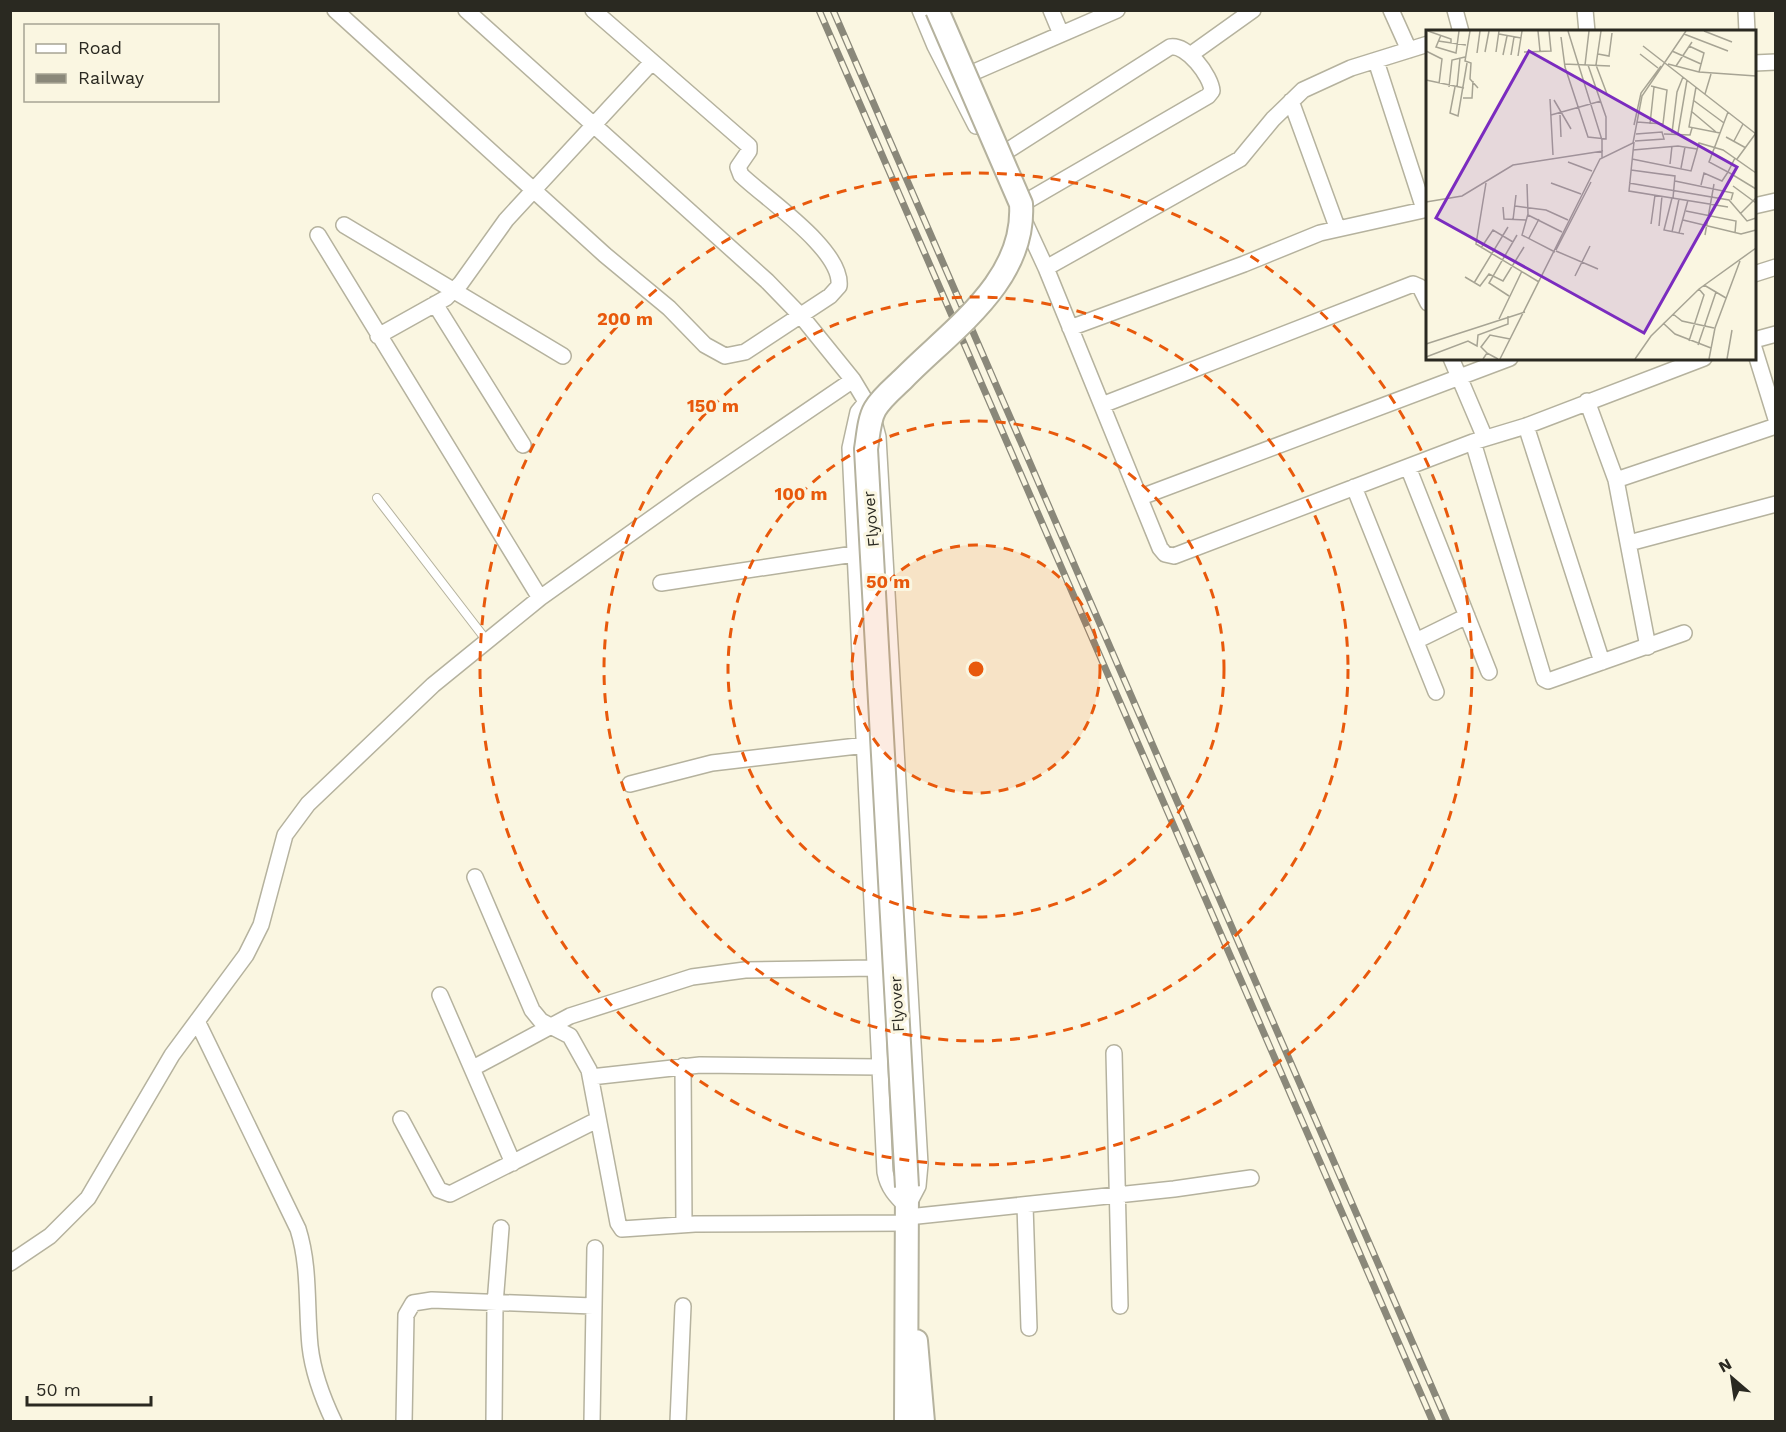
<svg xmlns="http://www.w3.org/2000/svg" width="1786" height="1432" font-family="'Work Sans',sans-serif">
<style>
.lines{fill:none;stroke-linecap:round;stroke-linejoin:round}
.service-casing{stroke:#b5b29e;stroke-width:10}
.minor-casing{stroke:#b5b29e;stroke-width:18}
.secondary-casing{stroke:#b5b29e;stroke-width:26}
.service{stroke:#fff;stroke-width:8}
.minor{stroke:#fff;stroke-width:15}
.secondary{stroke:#fff;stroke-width:22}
.rail-casing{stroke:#8a887a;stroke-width:7}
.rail{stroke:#faf6e1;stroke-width:4.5;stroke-dasharray:14;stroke-linecap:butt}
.secondary-bridge-casing{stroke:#b5b29e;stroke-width:26;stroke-linecap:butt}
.secondary-bridge{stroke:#fff;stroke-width:22}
.ring{fill:none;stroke:#e8590c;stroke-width:3;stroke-dasharray:10 8}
.labels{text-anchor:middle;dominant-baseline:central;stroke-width:6;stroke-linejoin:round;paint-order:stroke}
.street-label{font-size:16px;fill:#2a2921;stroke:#faf6e1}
.inset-road{fill:none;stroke:#a7a494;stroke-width:1.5}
.view{fill:#7b2cbf;fill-opacity:0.15;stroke:#7b2cbf;stroke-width:3}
.inset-edge{fill:none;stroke:#2a2921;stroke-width:3}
.centre{fill:#e8590c;stroke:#faf6e1;stroke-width:3}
.ring-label{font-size:18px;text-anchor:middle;font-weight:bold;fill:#e8590c;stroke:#faf6e1;stroke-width:6;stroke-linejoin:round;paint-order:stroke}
</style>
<rect width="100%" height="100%" fill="#faf6e1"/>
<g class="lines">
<g class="service-casing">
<path id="service" d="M377 498 487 641"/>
</g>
<g class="minor-casing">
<path id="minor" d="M335 10 605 255 669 308 705 345 725 356 745 352 830 296 839 286C843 250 766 199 741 175L738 167 749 151V146L593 10
M466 10 767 281 802 317 853 380 871 410 878 437 920 1164 918 1186 907 1207C896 1196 888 1188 885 1172L850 448 858 412 867 401
M920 10 935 46 976 126
M1051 10 1061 34
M1391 10 1409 50
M1455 10 1461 32
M1585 10 1587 32
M1746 10 1747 32
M1190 55 1253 10
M1376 61 1424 209
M1754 63 1776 62
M972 73 1117 10
M1291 101 1337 227
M1007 151 1170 47C1187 44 1211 76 1212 91L1208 96 1027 201
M1754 206 1776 201
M1021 214 1046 268 1160 548 1165 554 1174 556 1473 442 1526 426 1704 358
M344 225 563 356
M318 235 540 598
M1046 268 1240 159 1273 119 1303 90 1351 68 1428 44
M1754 274 1776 267
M435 304 523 445
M1070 328 1244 264 1320 233 1428 209
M378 336 446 298 461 283 506 220 652 62
M1754 340 1776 334
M1754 348 1776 419
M1451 358 1485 438
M1587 401 1616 480 1648 647
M1102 405 1413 284 1420 287 1428 303
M1526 426 1602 662
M1473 442 1544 679 1548 681 1684 633
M1408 467 1489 672
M1616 480 1776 426
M1354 487 1436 692
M1141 497 1510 358
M1629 543 1776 504
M661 583 854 554
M1416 641 1467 616
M630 784 712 763 866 745
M475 877 532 1010 541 1021 570 1036 589 1070 618 1223 622 1229 695 1224 908 1223
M440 995 513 1163
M197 1021 298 1229C310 1267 306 1306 310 1346 313 1373 322 1397 334 1422
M1114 1053 1120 1306
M683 1066 684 1225
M473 1068 570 1016 692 977 745 970 874 968
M591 1077 700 1065 879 1067
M401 1119 439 1190 450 1194 597 1120
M1025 1205 1029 1328
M908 1217 1174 1189 1251 1178
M10 1263 50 1236 88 1198 172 1055 246 955 261 925 285 835 308 804 433 685 540 598 690 491 853 380
M404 1422 406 1315 413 1303 432 1300 593 1306
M494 1422 495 1304 501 1228
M592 1422 595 1248
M678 1422 683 1306"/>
</g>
<g class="secondary-casing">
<path id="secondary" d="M916 1341 923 1422
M906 1422 907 1187"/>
</g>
<use href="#service" class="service"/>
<use href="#minor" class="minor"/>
<use href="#secondary" class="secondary"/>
<g class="rail-casing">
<path id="rail" d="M819 10 1433 1422
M833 10 1447 1422"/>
</g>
<use href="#rail" class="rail"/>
<g class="secondary-bridge-casing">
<path id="secondary-bridge" d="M907 1187 866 449C868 437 869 419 875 409 882 397 895 387 904 378 951 330 1026 281 1021 204L937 10"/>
</g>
<use href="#secondary-bridge" class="secondary-bridge"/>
</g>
<circle cx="976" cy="669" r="124" fill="#e8590c" fill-opacity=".12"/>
<g class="ring">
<circle cx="976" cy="669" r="124"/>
<circle cx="976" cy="669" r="248"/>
<circle cx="976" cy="669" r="372"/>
<circle cx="976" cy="669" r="496"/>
</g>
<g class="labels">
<g class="street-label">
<text transform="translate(871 519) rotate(-95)">Flyover</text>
<text transform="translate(897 1004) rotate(-93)">Flyover</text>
</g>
</g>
<g transform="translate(1426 30)">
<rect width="330" height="330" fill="#faf6e1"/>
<path class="inset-road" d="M2 1 25 9V14M44 1 39 31 45 33 44 49 52 58M112 1 114 21M142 1 176 110V129M175 1 170 35 181 64M278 1 306 12M73 4 95 8M258 4 302 21M15 5 10 17 30 23 33 1M135 7 139 37 162 107 180 109V87L162 35M12 11 40 15M217 16 330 104M263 16 278 23 273 42M0 21 16 29 13 54M246 21 275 34M59 22 63 1M70 22 73 1M98 22 125 21 123 1M51 23 54 1M172 24 183 26 186 3M214 24 232 38M77 25 81 6M85 25 88 7M92 26 96 1M138 34 184 36M242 34 273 42 330 46M159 35 163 1M250 36 266 12M0 50 38 58M23 57 26 30 39 27M29 57 24 83 32 86 41 33M31 57 34 28M270 57 263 97 294 103M279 64 285 44M37 68H46L47 51M124 69 127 125M128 70 145 99M267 70 298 93M265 81 290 102M125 85 175 71M134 85 135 107M211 92 237 94 241 60 225 56M224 94 228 57M208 95 215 63 235 36M246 103 251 62 257 47M252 103 261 50M238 104 264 105 266 98M300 107 320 118M209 111 238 109 236 102 210 104M308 111 317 94M208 112 203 161 302 177M207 120 252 116 271 119M309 128 302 142 330 159M206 129 265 141 273 113 297 120 330 143M311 129 330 103M142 132 166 141M244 134 246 116M255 138 259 117M205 140 249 146 247 168M249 151 307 163 305 170M60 153 50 214 113 252M125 153 155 164M203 153 303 170 321 191 330 188M101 154 102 184 96 205 129 222M275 155 278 143 296 151 302 142 283 132 302 82M307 156 330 173M246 168 238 200 258 204M0 172 36 166 87 135 177 121M89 176 120 180 142 190M77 177 78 189 100 190M260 181 310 191 309 203M314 184 330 168M102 185 136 202M87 190 90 165M257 190 315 204 330 200M225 194 229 165M233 196 236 166M246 202 253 169M253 203 262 170M279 205 288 154M103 208 113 189M55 218 67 200 87 212M130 220 165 152M130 221 172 239M149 246 164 216M39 247 54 256 63 244 77 251 98 217M48 253 82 197M278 255 300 268M83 266 63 253 91 205M247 284 256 291 288 298M73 289 96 241M237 293 249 304 285 318M263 311 278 265 273 259M0 314 99 282M272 315 290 262M61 323 55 317 64 305 84 309M0 327 42 311 51 316 52 305 82 294V286M57 329 61 323 72 329M74 329 174 129 207 113 216 66 260 1M209 329 225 306 273 259 330 218M283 329 289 298 314 231M301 329 306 300"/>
<path class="view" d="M103 21 311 137 218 303 10 188Z"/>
<rect width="330" height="330" class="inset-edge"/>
</g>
<circle cx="976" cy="669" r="9" class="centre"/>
<g class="ring-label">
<text x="625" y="325">200 m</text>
<text x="713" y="412">150 m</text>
<text x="801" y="500">100 m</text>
<text x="888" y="588">50 m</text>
</g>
<rect width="1786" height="1432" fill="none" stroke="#2a2921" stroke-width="24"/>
<rect x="24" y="24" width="195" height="78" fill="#faf6e1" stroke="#a7a494" stroke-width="1.5"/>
<rect x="36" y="44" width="30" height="9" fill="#ffffff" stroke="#a7a494" stroke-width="1.5"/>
<text x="78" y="54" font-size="18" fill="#2a2921">Road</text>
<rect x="36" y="74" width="30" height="9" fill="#8a887a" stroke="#a7a494" stroke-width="1.5"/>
<text x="78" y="84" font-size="18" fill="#2a2921">Railway</text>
<g transform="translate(1732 1378) rotate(331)" stroke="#faf6e1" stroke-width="4.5" paint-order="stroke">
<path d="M0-4.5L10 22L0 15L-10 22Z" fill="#2a2921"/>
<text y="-9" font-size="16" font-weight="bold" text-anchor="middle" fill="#2a2921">N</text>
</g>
<path d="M27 1396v9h124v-9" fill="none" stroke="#2a2921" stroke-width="3"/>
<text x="36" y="1396" font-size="18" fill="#2a2921" stroke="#faf6e1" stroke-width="4.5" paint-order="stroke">50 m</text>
</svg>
